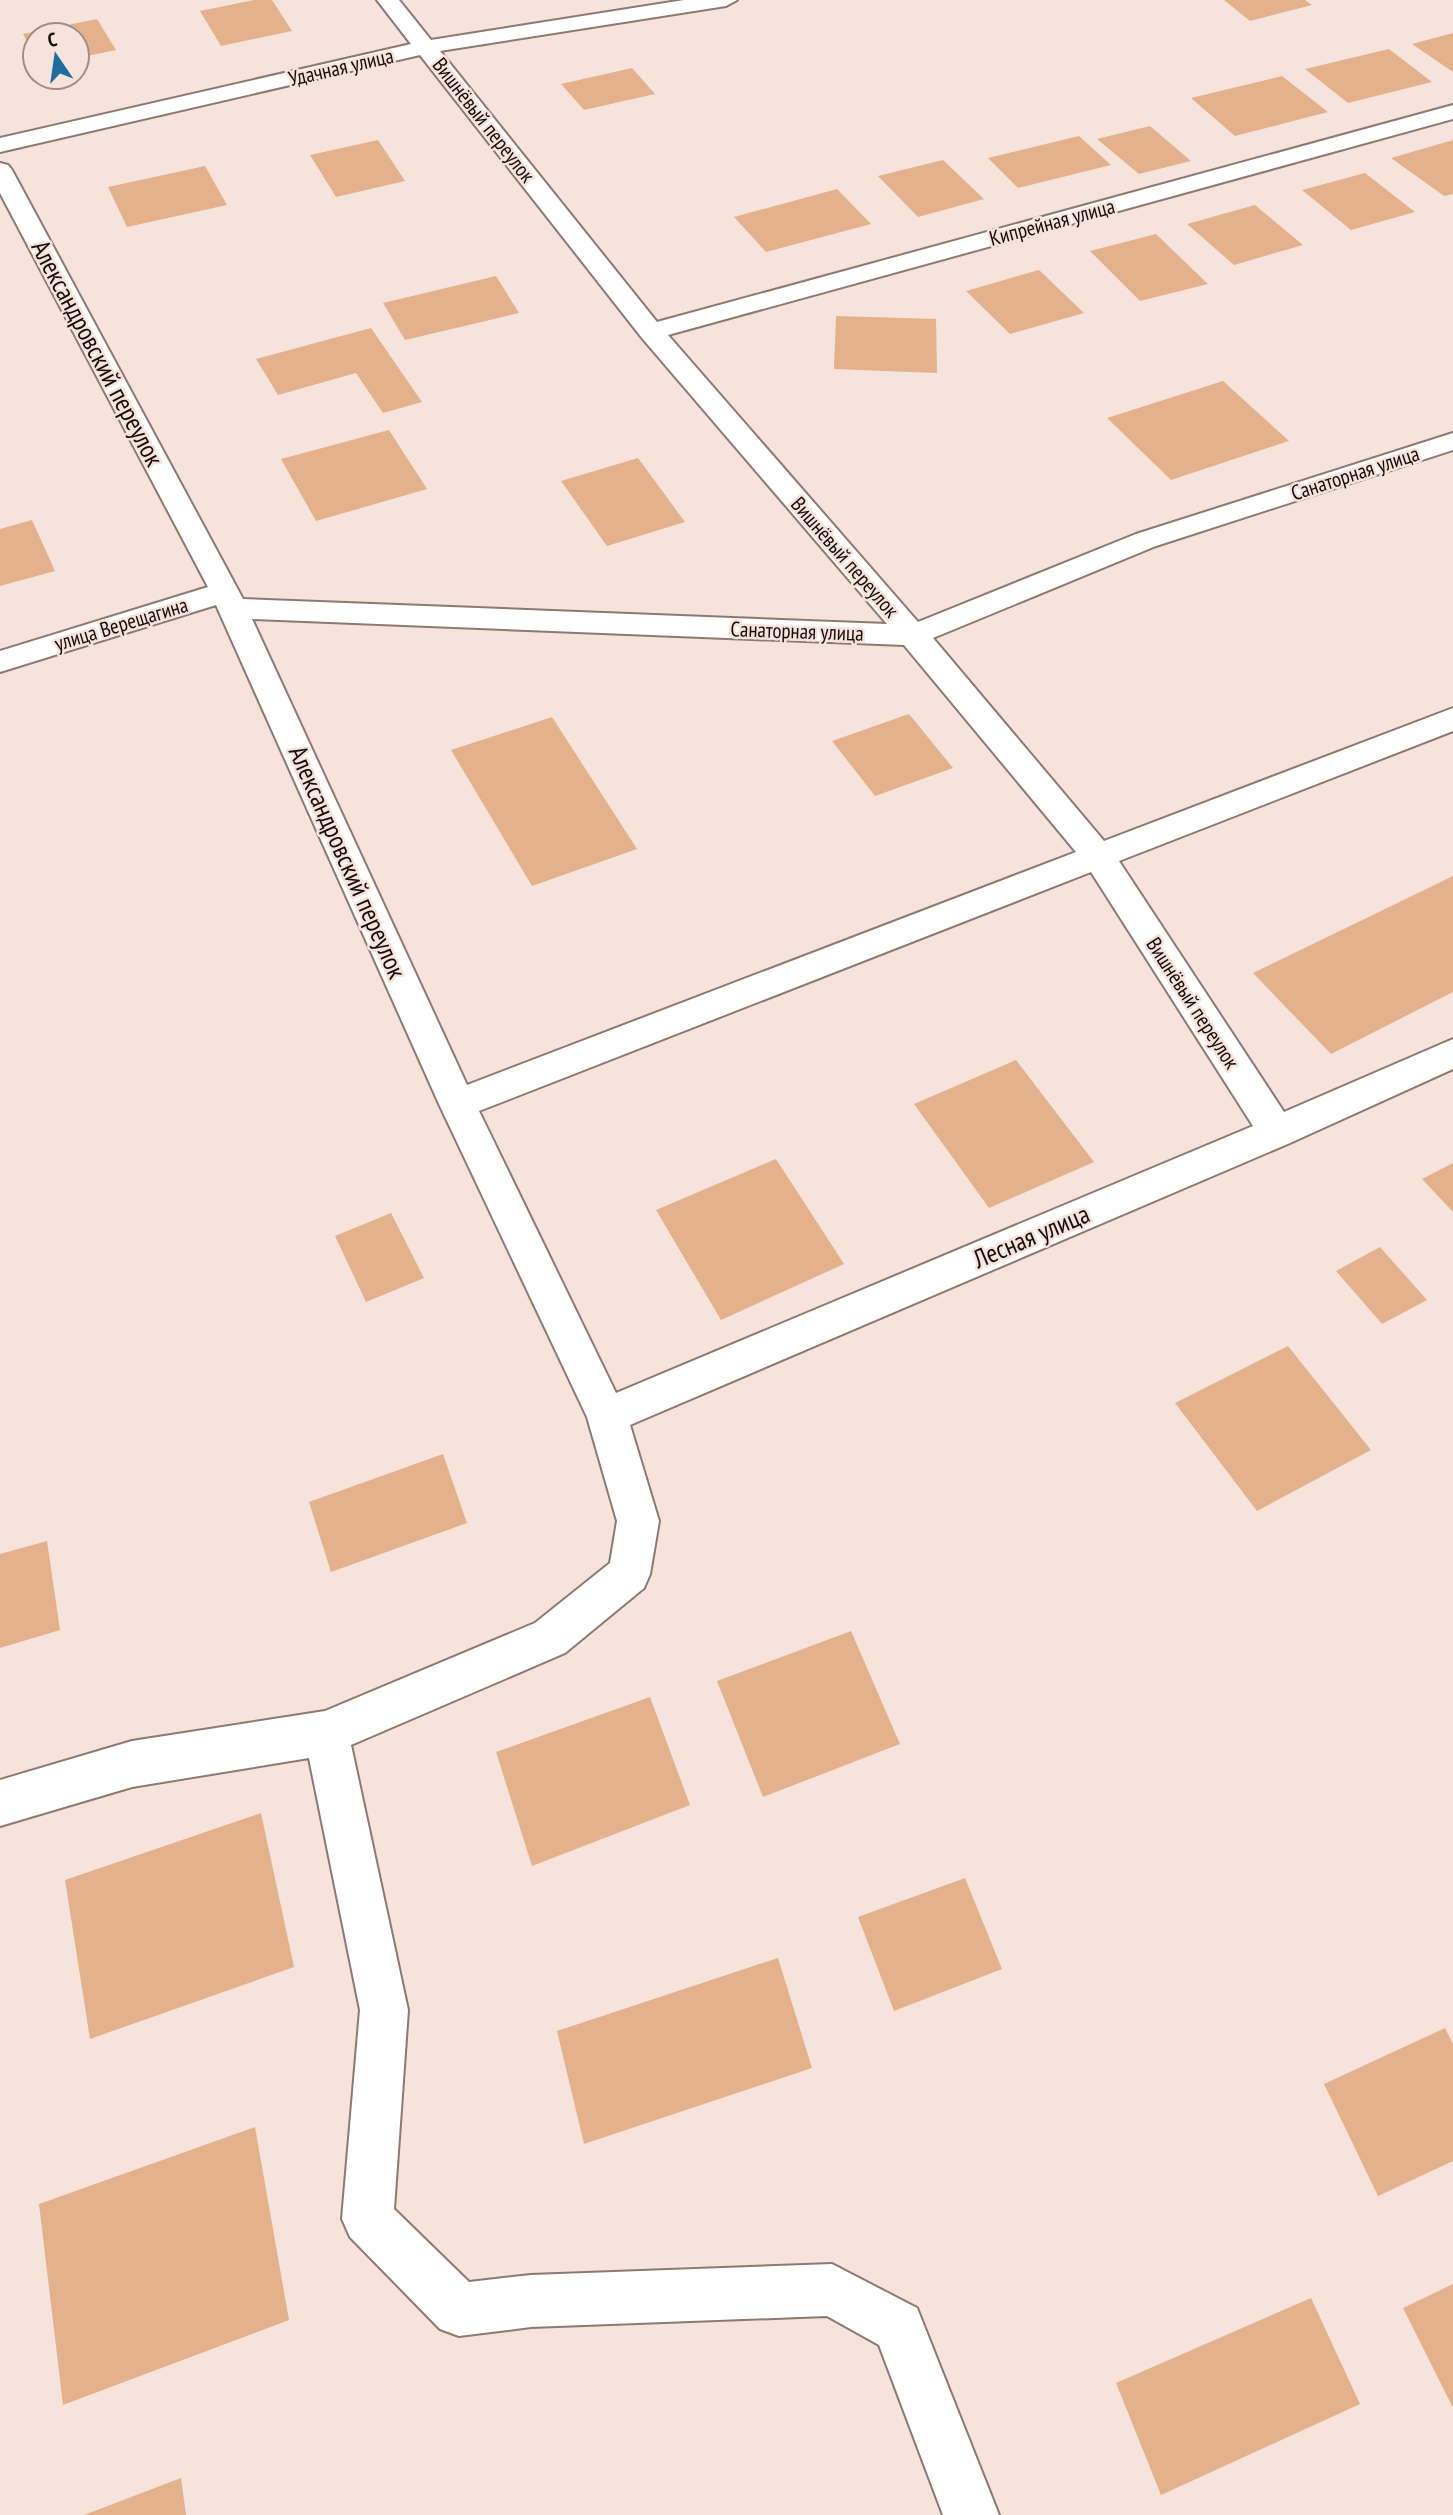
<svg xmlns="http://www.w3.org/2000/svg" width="1453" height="2515" font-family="'PT Sans Narrow',sans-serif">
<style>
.building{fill:#e3b28d}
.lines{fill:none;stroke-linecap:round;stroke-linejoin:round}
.minor-casing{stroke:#8a7a72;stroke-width:4}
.minor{fill:#fff;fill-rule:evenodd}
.labels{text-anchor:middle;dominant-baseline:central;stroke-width:5;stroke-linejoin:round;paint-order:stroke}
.far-street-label{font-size:21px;fill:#140e0b;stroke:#f6e3db}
.street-label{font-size:26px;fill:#140e0b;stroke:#f6e3db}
</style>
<rect width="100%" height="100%" fill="#f6e3db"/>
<path class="building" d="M254 0H272L292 31 221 46 200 11Z
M1224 0H1305L1312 5 1250 21Z
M97 19 116 50 77 58V35H35V55L23 34Z
M1453 33V72L1412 44Z
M1389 49 1432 82 1348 103 1305 69Z
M632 68 655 94 584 110 561 84Z
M1282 76 1328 112 1235 136 1191 98Z
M1150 126 1191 161 1139 174 1097 139Z
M1079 136 1111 165 1018 188 988 158Z
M378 140 405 181 336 197 310 155Z
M1453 140V194L1444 196 1391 158Z
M943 160 984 199 918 217 878 176Z
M205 166 227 205 127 227 108 187Z
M1365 173 1415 212 1351 230 1302 190Z
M837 189 871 224 766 252 734 217Z
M1255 205 1303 245 1234 265 1187 224Z
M1156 234 1208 284 1140 301 1090 251Z
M1039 270 1084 313 1010 334 966 291Z
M496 276 519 313 405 340 383 303Z
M836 316 936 319 937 373 834 369Z
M371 328 422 402 383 413 356 373 278 395 256 359Z
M1223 381 1289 441 1171 480 1107 418Z
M389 430 427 489 316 521 281 459Z
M638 458 685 522 607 546 561 481Z
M32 520 55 571 0 586V529Z
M909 714 953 768 875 796 832 741Z
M552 717 637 849 532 886 451 750Z
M1453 876V992L1331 1054 1253 973Z
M1016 1060 1094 1162 989 1208 914 1104Z
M776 1159 844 1264 721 1320 656 1210Z
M1453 1163V1212L1422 1179Z
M391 1213 424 1278 366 1302 335 1236Z
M1380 1247 1427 1300 1382 1324 1336 1271Z
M1288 1346 1371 1450 1257 1511 1175 1403Z
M443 1454 467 1523 331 1572 309 1502Z
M47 1541 60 1630 0 1648V1554Z
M851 1631 900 1744 763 1797 717 1681Z
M650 1697 690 1805 532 1866 496 1752Z
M261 1813 294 1967 90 2039 65 1880Z
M965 1878 1002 1969 894 2011 858 1917Z
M778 1958 812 2068 584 2144 557 2031Z
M1445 2028 1453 2044V2161L1378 2196 1324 2084Z
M255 2127 289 2320 63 2405 39 2204Z
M1453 2284V2408L1403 2308Z
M1311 2298 1360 2404 1161 2495 1116 2383Z
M181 2478 186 2515H84Z"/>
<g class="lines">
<g class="minor-casing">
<path id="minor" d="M377 0H399L431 40 684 0H737L726 6 440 51 657 322 1453 105V119L668 335 918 622 1136 534 1453 433V450L1156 546 933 638 1104 841 1453 708V731L1119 861 1284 1112 1453 1039V1069L1290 1143 630 1425 659 1521 650 1574 644 1588 565 1653 351 1745 408 2010 394 2209 469 2282 531 2275 832 2264 917 2308 999 2515H943L879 2345 827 2316 531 2327 459 2336 440 2329 350 2237 342 2219 360 2010 309 1758 132 1787 0 1826V1780L132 1741 325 1711 535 1623 610 1563 617 1521 587 1417 439 1104 216 605 0 672V651L208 587 0 193V163L8 165 12 170 243 599 887 624 642 338 420 55 0 152V138L411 44ZM252 619 904 645 1076 852 467 1085ZM1091 872 1253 1126 616 1393 479 1111Z"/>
</g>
<use href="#minor" class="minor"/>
</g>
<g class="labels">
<g class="far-street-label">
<text transform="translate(341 67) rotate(-13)">Удачная улица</text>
<text transform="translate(484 120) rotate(52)">Вишнёвый переулок</text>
<text transform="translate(1052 222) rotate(-15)">Кипрейная улица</text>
<text transform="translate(1355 473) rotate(-18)">Санаторная улица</text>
<text transform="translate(845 557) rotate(49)">Вишнёвый переулок</text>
<text transform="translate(121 624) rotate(-17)">улица Верещагина</text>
<text transform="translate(797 631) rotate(2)">Санаторная улица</text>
<text transform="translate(1193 1003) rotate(57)">Вишнёвый переулок</text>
</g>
<g class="street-label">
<text transform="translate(98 353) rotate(62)">Александровский переулок</text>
<text transform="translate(348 862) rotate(66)">Александровский переулок</text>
<text transform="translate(1031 1236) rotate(-23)">Лесная улица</text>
</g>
</g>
<g transform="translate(56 56) rotate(347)"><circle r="33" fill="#f6e3db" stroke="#9c8e88" stroke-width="2"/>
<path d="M0-5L12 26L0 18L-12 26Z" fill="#206ea0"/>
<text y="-10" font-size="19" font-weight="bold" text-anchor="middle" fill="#140e0b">С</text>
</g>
</svg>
